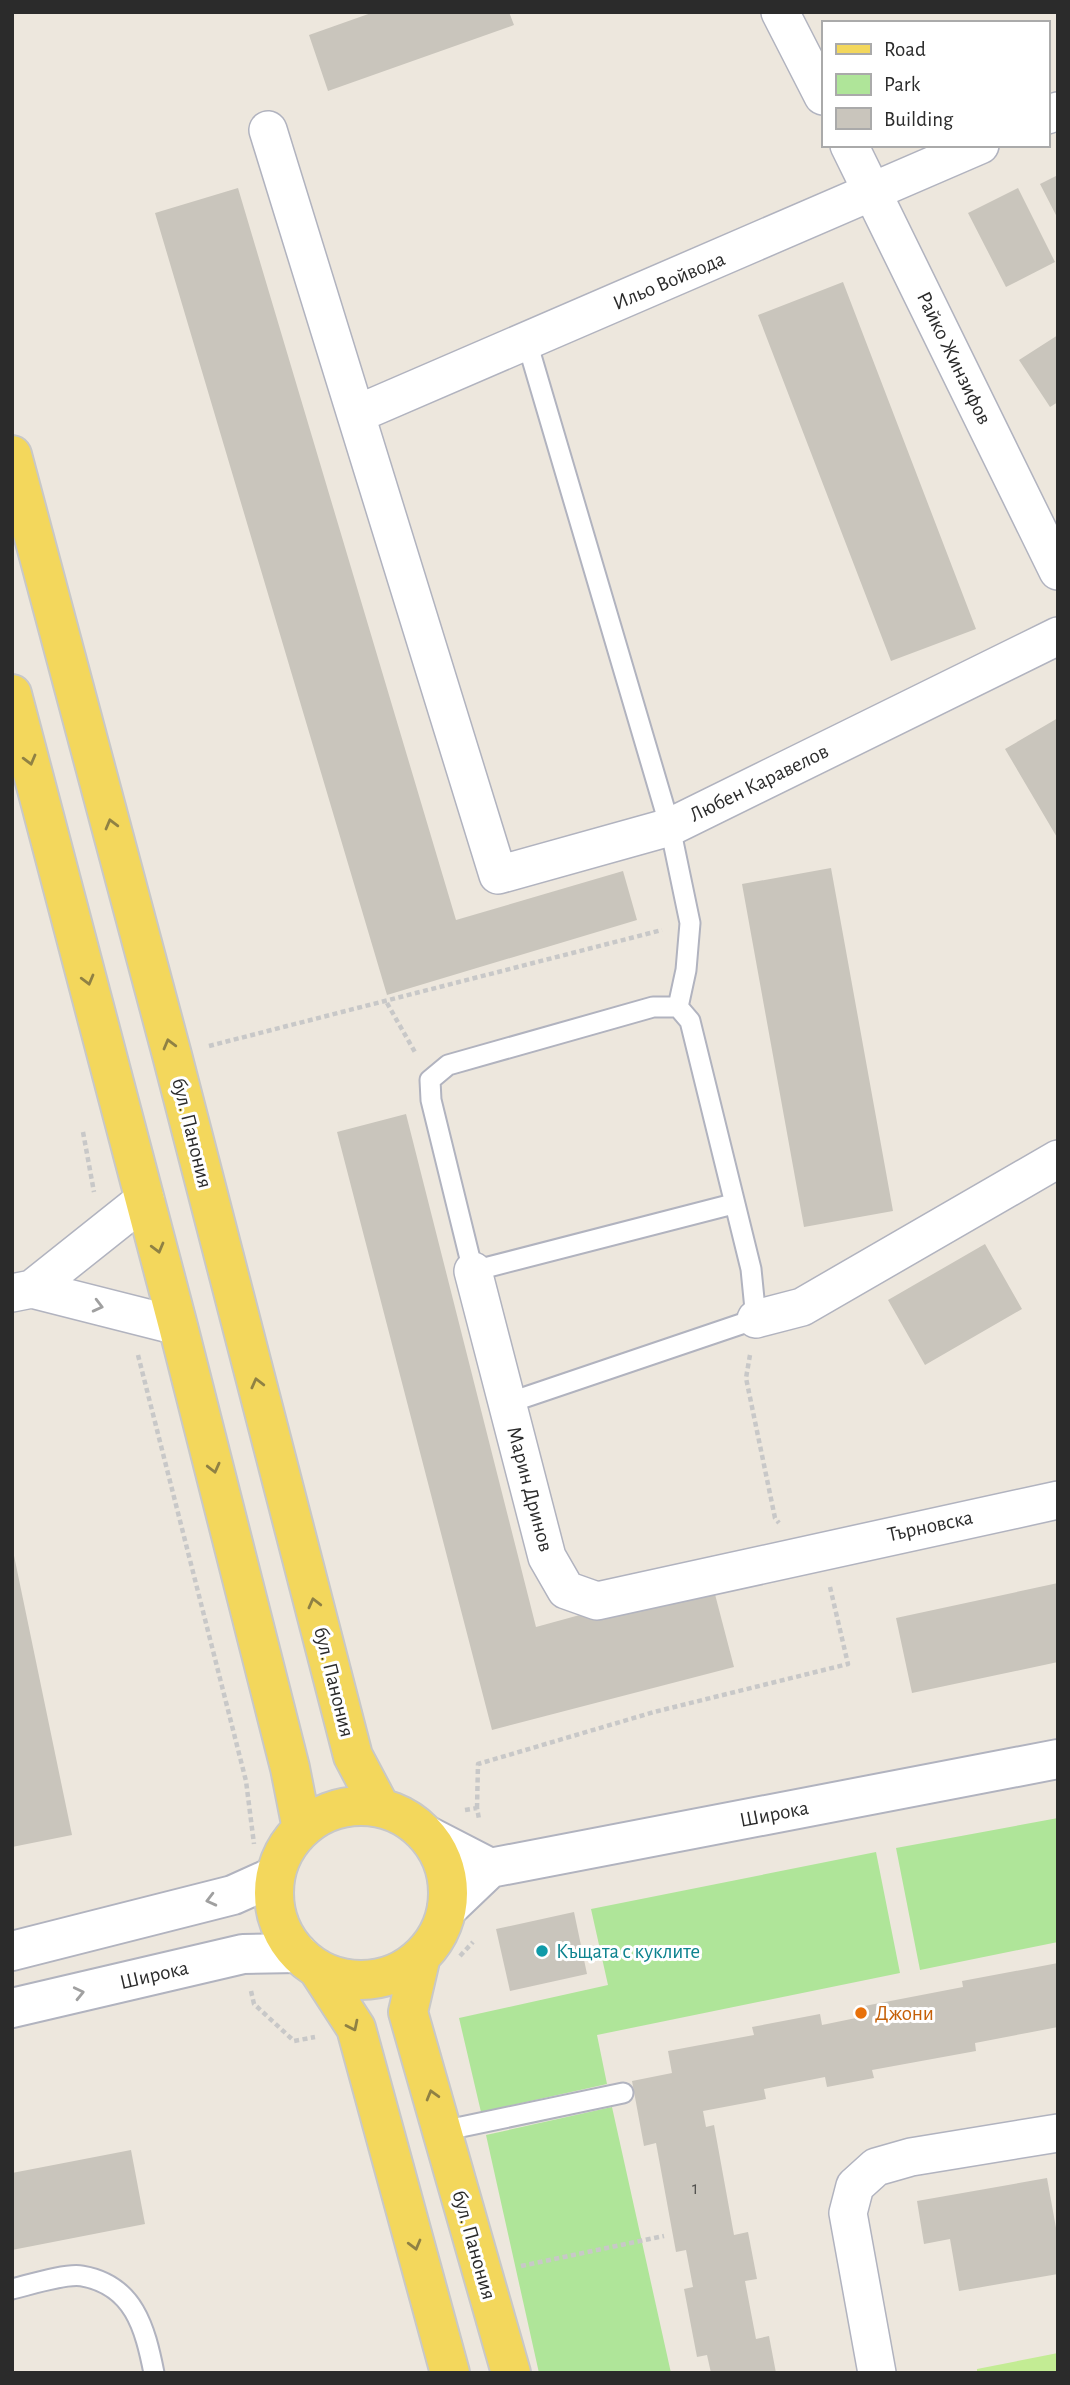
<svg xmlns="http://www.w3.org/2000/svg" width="1070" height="2385" font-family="'Alegreya Sans',sans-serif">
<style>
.green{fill:#afe599}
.pitch{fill:#c3ec94}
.building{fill:#c9c5bc}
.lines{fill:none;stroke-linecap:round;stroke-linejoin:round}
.service-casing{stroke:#b1b3bf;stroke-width:23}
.minor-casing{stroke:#b1b3bf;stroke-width:40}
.secondary-casing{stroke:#b1b3bf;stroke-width:42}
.primary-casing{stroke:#c8c8c8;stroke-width:42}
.path{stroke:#c8c8c8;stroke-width:4.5;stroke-dasharray:5 3.5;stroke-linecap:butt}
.service{stroke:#fff;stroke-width:19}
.minor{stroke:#fff;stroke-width:37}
.secondary{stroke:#fff;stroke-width:38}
.primary{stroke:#f3d75c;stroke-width:38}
.oneway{stroke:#8f8144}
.oneway2{stroke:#a0a0a0}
.culture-dot{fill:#0f9aa8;stroke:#fff;stroke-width:2.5}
.food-dot{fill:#e8710a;stroke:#fff;stroke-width:2.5}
.labels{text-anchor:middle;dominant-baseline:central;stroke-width:6;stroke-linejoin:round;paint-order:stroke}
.number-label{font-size:18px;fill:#52524f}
.street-label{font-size:21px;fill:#2b2b2b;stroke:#fff}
.culture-label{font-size:21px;fill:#0d838f;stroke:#fff;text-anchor:start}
.food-label{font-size:21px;fill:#c56008;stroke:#fff;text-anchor:start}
</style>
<rect width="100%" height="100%" fill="#ede7dd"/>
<path class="green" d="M1058 1818V1942L920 1970 896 1848Z
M876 1852 900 1973 597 2035 607 2084 481 2112 459 2018 608 1985 591 1909Z
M612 2107 671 2373H539L486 2135Z"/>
<path class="pitch" d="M1058 2353V2373H977V2369Z"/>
<path class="building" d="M374 12H509L514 25 328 91 309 35Z
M1058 175V219L1040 184Z
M238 188 456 920 623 871 637 920 387 995 155 213Z
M1018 188 1055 262 1006 287 968 213Z
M843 282 976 629 891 661 758 315Z
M1058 335V402L1050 407 1019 360Z
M1058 718V839L1005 749Z
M831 868 893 1211 804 1227 742 884Z
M406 1114 536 1627 711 1579 734 1667 492 1730 337 1132Z
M985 1244 1022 1309 925 1365 888 1300Z
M12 1546 72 1835 12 1847Z
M1058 1583V1662L912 1693 896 1618Z
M574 1912 587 1974 510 1991 496 1929Z
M1058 1963V2027L975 2043 976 2051 872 2070 874 2078 827 2087 825 2077 764 2089 766 2099 703 2111 706 2127 714 2125 734 2235 748 2232 757 2279 745 2281 756 2339 769 2336 776 2373H711L707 2355 697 2357 684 2289 693 2287 686 2250 676 2252 656 2143 644 2146 632 2081 672 2073 668 2051 754 2035 752 2027 820 2014 822 2025 856 2018 854 2008 963 1987 962 1981Z
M131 2150 145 2224 12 2250V2173Z
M1047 2178 1058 2239V2274L959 2291 950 2239 924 2244 917 2201Z"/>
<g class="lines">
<g class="service-casing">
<path id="service" d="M527 342 670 827 690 923 686 970 678 1007H653L448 1065 430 1080 431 1100 473 1271 733 1204
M508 1403 756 1319 751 1269 690 1021 678 1007
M442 2131 623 2093
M12 2289C29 2285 66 2273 82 2276 134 2285 145 2328 154 2373"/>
</g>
<g class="minor-casing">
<path id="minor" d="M780 12 823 96
M1047 115 1058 111
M268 130 498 875 670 827 1058 636
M849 145 1058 571
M357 414 980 145
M473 1271 547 1557 566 1590 597 1601 1058 1500
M32 1289 145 1199
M12 1293 32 1289 178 1326
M756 1319 802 1307 1058 1159
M877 2373 848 2213 855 2186 876 2167 911 2157 1058 2133"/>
</g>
<g class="secondary-casing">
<path id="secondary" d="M428 1836 490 1868
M447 1909 490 1868 1058 1759
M12 1951 233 1895 275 1876
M12 2008 243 1954 298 1953"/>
</g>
<g class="primary-casing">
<path id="primary" d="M12 455 172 1055 353 1756 380 1807
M12 694 178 1326 290 1768 302 1829
M274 1893a87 87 0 1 1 174 0a87 87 0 1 1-174 0Z
M421 1956 408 2012 511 2373
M317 1968 356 2028 450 2373"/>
</g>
<path class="path" d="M387 1003 416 1054
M209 1046 662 930
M83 1132 94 1192
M138 1355 246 1781 254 1844
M750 1355 746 1378 775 1518 779 1523
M477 1808 478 1764 654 1712 848 1664 830 1587
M465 1810 477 1808 479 1819
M460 1956 473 1942
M251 1991 254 2004 294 2041 315 2037
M521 2266 664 2236"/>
<use href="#service" class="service"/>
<use href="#minor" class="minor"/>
<use href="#secondary" class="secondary"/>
<use href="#primary" class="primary"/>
</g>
<defs><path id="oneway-chevron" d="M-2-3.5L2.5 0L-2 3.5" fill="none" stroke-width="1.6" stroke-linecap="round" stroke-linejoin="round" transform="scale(1.75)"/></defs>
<g class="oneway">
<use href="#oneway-chevron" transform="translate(30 760) rotate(75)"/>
<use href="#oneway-chevron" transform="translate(111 824) rotate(-105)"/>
<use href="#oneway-chevron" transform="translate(88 980) rotate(75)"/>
<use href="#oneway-chevron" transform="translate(169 1044) rotate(-105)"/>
<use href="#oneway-chevron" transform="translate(158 1248) rotate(75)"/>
<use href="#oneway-chevron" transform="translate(257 1383) rotate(-104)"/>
<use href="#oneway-chevron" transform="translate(214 1468) rotate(76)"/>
<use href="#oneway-chevron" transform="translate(314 1603) rotate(-104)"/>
<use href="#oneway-chevron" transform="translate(353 2026) rotate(64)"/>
<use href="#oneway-chevron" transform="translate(432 2095) rotate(-106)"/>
<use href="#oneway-chevron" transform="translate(415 2245) rotate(75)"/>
</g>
<g class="oneway2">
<use href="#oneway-chevron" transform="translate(98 1306) rotate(14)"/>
<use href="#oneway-chevron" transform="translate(211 1900) rotate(166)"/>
<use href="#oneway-chevron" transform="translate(79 1993) rotate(-13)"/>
</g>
<circle class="culture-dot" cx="542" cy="1951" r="7"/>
<circle class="food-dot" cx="861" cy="2013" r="7"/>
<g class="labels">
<g class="number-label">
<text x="695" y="2189">1</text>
</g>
<g class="street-label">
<text transform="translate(669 281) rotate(-23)">Ильо Войвода</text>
<text transform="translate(954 358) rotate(64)">Райко Жинзифов</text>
<text transform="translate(759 783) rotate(-26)">Любен Каравелов</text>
<text transform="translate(192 1133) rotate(76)">бул. Панония</text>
<text transform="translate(530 1489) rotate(75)">Марин Дринов</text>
<text transform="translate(930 1526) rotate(-12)">Търновска</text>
<text transform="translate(334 1682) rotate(76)">бул. Панония</text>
<text transform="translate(774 1814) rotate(-11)">Широка</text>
<text transform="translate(154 1975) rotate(-13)">Широка</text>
<text transform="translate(474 2245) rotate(74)">бул. Панония</text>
</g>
<g class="culture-label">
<text x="556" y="1951">Къщата с куклите</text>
</g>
<g class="food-label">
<text x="875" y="2013">Джони</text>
</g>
</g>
<rect width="1070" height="2385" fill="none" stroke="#2b2b2b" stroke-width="28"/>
<rect x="822" y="21" width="228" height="126" fill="#ffffff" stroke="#aaaaaa" stroke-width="2"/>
<rect x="836" y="44" width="35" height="10" fill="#f3d75c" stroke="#aaaaaa" stroke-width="2"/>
<text x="884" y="56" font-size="21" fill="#2b2b2b">Road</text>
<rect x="836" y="74" width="35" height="21" fill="#afe599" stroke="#aaaaaa" stroke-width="2"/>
<text x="884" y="91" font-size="21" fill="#2b2b2b">Park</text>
<rect x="836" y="108" width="35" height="21" fill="#c9c5bc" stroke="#aaaaaa" stroke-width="2"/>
<text x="884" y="126" font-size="21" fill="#2b2b2b">Building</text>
</svg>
